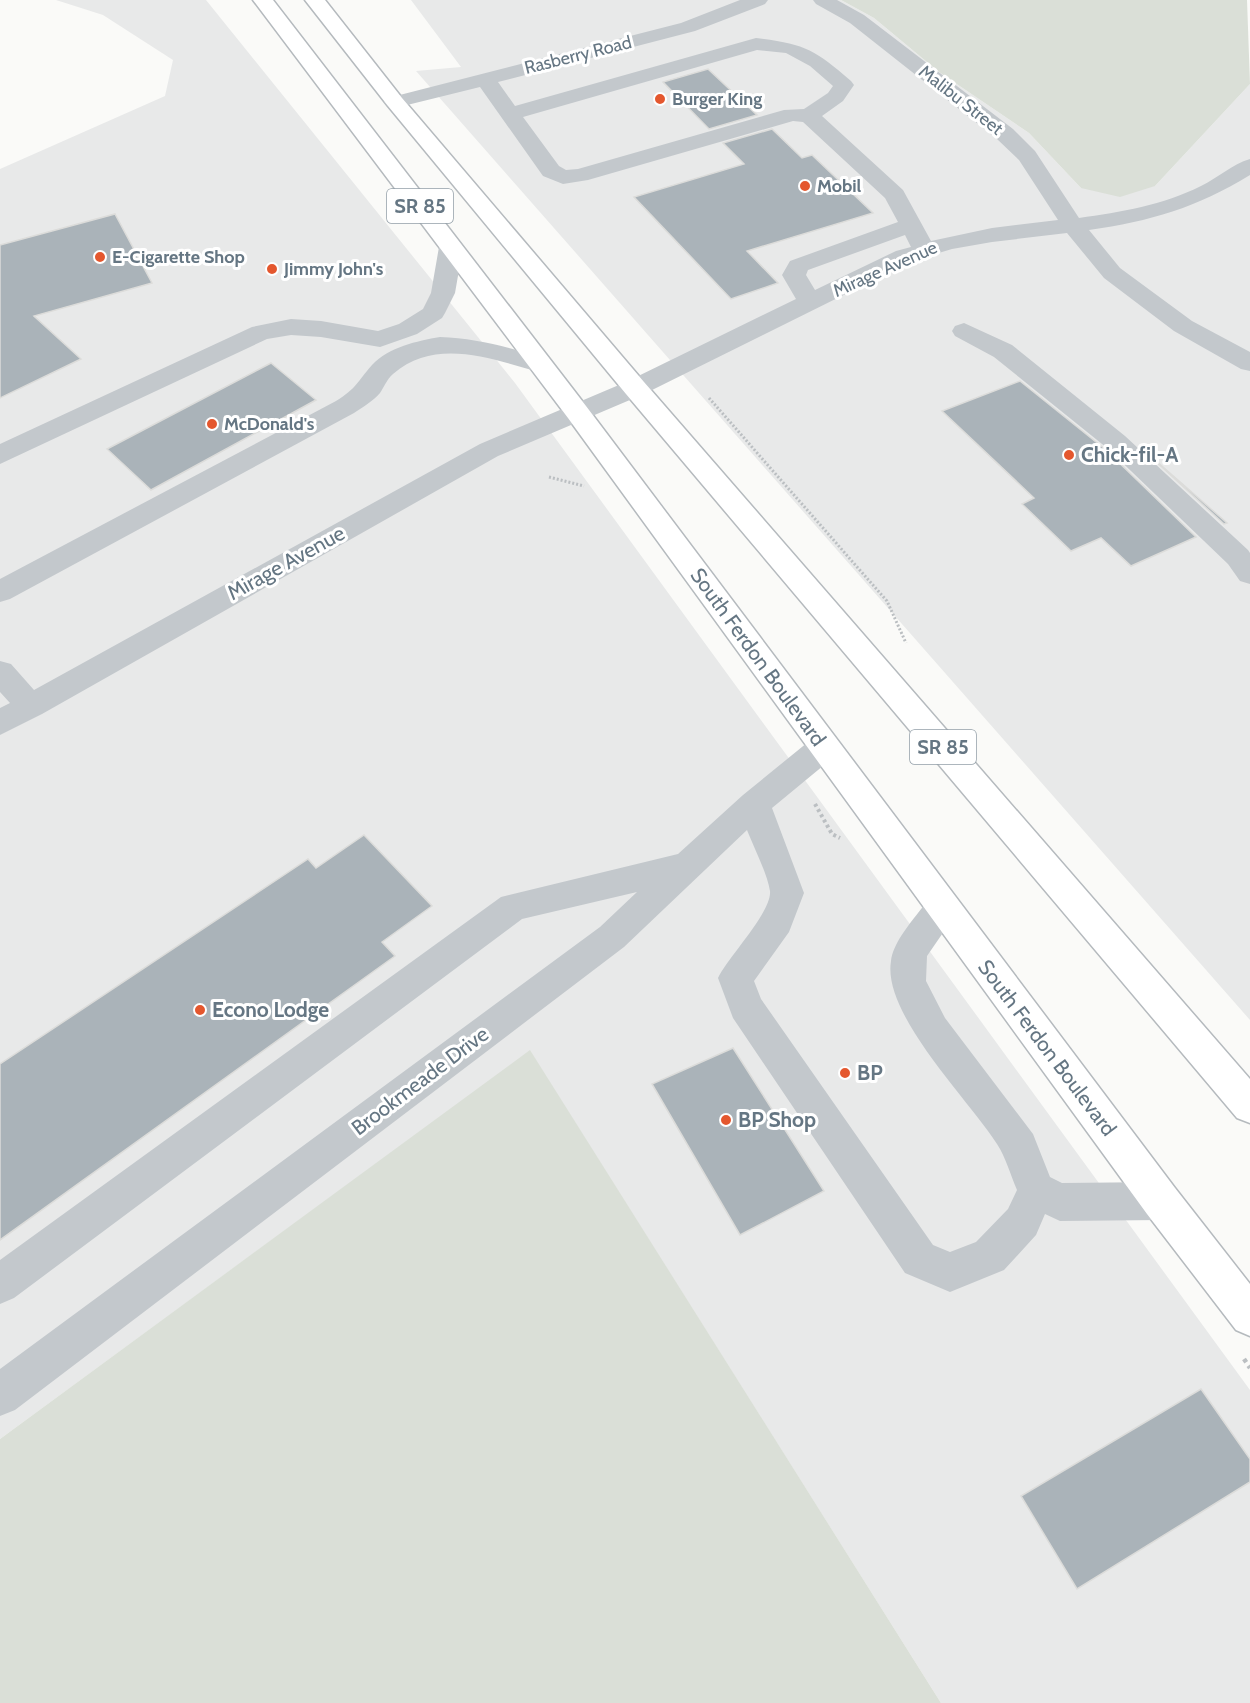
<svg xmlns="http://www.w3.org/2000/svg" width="1250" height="1703" font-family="Cabin,sans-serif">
  <rect width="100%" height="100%" fill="#fafaf8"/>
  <path fill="#e8e9e9" d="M56,0H206L515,383L1250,1390V1703H941L530,1051L0,1439V169L165,96L173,60L103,15Z
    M411,0H841L874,18L939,72L1029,133L1081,188L1155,186L1250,84V1020L416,71L461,67Z"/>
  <path fill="#dadfd7" d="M841,0H1247L1250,84L1155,186L1120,197L1081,188L1029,133L939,72L874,18Z
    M530,1050L941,1703H0V1439Z"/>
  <path fill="#aab3b9" stroke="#dcdcda" stroke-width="1.5" d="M708,69L757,115L709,129L663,82Z
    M772,129L802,158L812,155L873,213L747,251L778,283L731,299L634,197L744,164L723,143Z
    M115,214L152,283L34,316L81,359L0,398V245Z
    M271,363L316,400L151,490L107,449Z
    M1020,381L1106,450L1196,537L1131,566L1101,538L1071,551L1022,504L1034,498L942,411Z
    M1139,446L1227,523L1224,524Z
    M364,835L432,906L382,942L395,956L0,1240V1064L308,859L316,868Z
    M733,1048L824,1191L740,1235L652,1084Z
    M1201,1389L1250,1459V1482L1077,1589L1021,1496Z"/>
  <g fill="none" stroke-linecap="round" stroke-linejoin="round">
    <g stroke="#b5babe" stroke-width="3">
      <path id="major" d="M253,0H273L586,406L1175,1188L1250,1284V1336L1236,1330L1147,1214L568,418Z
        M305,0H325L402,98L644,382L1250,1079V1123L1237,1118L626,394L388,106Z"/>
    </g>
    <path stroke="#bbbfc2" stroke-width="3" stroke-dasharray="2 2" stroke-linecap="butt" d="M709,398L887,601L906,643
      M549,477L584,486"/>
    <path stroke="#bbbfc2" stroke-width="4" stroke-dasharray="3 3" stroke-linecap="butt" d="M815,804L832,834L840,838"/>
    <path stroke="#bbbfc2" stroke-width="4.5" stroke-dasharray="4 4" stroke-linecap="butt" d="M1244,1359L1250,1368"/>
    <path fill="#c3c8cc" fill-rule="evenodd" d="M740,0H768L765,4L695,31L498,82L515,106L756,38C805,44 814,49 851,81L854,85L843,101L822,116L903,190L931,241L992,228L1058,220L1019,160L997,139L850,23L816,4L813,0H837L864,15L1013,129L1035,151L1079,218C1121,212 1163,205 1201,186C1218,178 1232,164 1250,159V175C1196,208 1151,221 1089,230L1120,268L1192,321L1250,352V371L1241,369L1174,331L1104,278L1067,233L992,242L952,249L912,261L644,394L498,456L42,714L0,735V708L10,703L0,692V661L11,664L34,690L480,444L626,382L796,299L782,275L790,261L898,222L885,198L803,122L793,121L588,180L563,184L543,176L480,87L395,108L388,106L384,102L388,98L681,23ZM757,50L786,53L810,66L833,86L828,93L804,109L784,110L578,169L566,170L559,166L523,117ZM905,235L911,247L896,251L815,290L806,275L808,270Z
      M451,240L459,242L463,247L455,293L445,313L442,318L417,334L380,347L321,337L291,335L267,339L0,464V444L252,327L291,319L321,321L378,331L399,324L423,309L431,293L439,247L443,242Z
      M964,323L1012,345L1125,436L1248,550L1250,553V584L1240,581L1228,564L1107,448L994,357L955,336L952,331L955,326Z
      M440,337C478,338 512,349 548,358L552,364L548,370L539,372C491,359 436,337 393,374C387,379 384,387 380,393C373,401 363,407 354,413L10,599L0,602V579L336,401C357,388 357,382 372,365C389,347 417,341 440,337Z
      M824,735L835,738L840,747L835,756L772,808L804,893L789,932L754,981L761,999L933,1245L950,1252L976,1242L1008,1209L1017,1190C1010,1174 1006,1158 997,1144C969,1100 882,1014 891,961C893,944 908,926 918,913C930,898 935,891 955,898L960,908L927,956L926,981L945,1018L1033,1134L1050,1177L1062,1183L1161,1182L1175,1188L1180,1201L1175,1214L1161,1220L1060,1221L1045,1214L1036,1235L1004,1270L950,1292L905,1273L733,1018L718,978C728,957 772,912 770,891C767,873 754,848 747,830L624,947L15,1410L0,1416V1369L600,927L637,892L522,919L14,1298L0,1304V1260L501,897L678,854L743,795L813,738Z"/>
    <use href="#major" fill="#fff" fill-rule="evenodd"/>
  </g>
  <g fill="#e4572e" stroke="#fff" stroke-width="2">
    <circle cx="660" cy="99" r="6"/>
    <circle cx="805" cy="186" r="6"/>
    <circle cx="100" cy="257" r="6"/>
    <circle cx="272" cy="269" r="6"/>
    <circle cx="212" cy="424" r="6"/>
    <circle cx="1069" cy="455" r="6"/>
    <circle cx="200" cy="1010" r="6"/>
    <circle cx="845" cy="1073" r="6"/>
    <circle cx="726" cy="1120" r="6"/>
  </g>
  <g text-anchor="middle" stroke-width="6" stroke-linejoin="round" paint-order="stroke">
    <g font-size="18" fill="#657683" stroke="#fff">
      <text transform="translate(578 55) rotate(-14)" y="6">Rasberry Road</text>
      <text transform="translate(961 100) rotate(38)" y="6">Malibu Street</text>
      <text transform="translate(885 269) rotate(-24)" y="6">Mirage Avenue</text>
    </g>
    <g font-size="18" font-weight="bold" fill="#657683" stroke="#fff" text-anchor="start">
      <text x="672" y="105">Burger King</text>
      <text x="817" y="192">Mobil</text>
      <text x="112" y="263">E-Cigarette Shop</text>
      <text x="284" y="275">Jimmy John's</text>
      <text x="224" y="430">McDonald's</text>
    </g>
    <g fill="#fff" stroke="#939fa8" stroke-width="1.5">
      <rect x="387" y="189" width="66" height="34" rx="4.5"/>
      <rect x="910" y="730" width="66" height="34" rx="4.5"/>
    </g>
    <g font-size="20" font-weight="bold" fill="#657683">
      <text x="420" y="213">SR 85</text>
      <text x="943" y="754">SR 85</text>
    </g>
    <g font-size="21" font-weight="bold" fill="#657683" stroke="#fff" text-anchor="start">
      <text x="1081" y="462">Chick-fil-A</text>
      <text x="212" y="1017">Econo Lodge</text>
      <text x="857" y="1080">BP</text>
      <text x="738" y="1127">BP Shop</text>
    </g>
    <g font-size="21" fill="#657683" stroke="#fff">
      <text transform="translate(286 563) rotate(-29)" y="7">Mirage Avenue</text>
      <text transform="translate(758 657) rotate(54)" y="7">South Ferdon Boulevard</text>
      <text transform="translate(1047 1048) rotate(53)" y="7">South Ferdon Boulevard</text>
      <text transform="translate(420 1081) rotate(-37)" y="7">Brookmeade Drive</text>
    </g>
  </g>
</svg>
